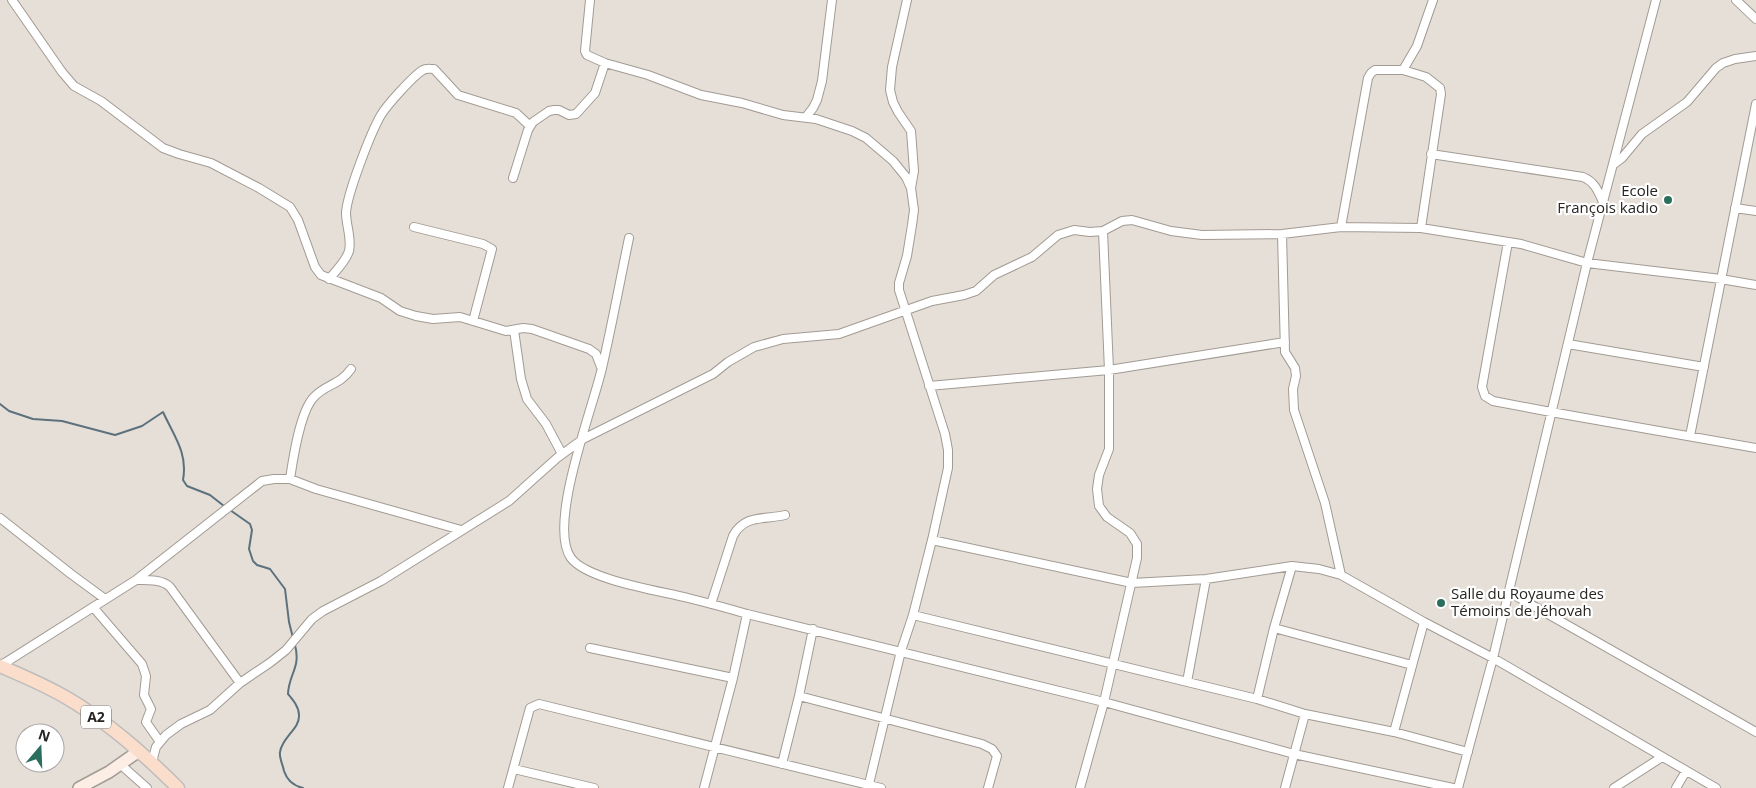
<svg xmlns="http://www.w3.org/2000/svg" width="1756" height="788" font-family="'Open Sans',sans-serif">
  <rect width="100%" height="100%" fill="#e6dfd7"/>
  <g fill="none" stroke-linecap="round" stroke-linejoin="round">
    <path stroke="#5c717d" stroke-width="2" d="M0,404L9,411L33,419L62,421L115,435L142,426L163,412C174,436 188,453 183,480L187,486L210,495L224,506
      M230,510L250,524L252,530L249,549L253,561L257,565L270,569L285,589L289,622L293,638
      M295,645C301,668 289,673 288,694C293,700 299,707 299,715C300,729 282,737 280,752C279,758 283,765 284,771C287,780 294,786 303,788"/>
    <g stroke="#a29b94" stroke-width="10">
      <path id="street" d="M12,0L62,72L74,86L101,101L163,148L179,154L211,163L259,188L290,207L298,220L315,267L321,275L381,298L400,311L416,316L433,319L460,317L506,331L523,328L532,329L589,349L596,354L601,367
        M590,0L585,51L587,55L605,63
        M907,0L892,67L890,90L893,102L898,112L911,131L914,171L911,188
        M1736,0L1756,19
        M1403,70L1417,46L1433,0
        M806,117L813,108L817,100L822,81L832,0
        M1431,154L1583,177C1595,182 1598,191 1603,202
        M1614,164L1622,158L1642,134L1687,102L1716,68L1723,63L1735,59L1756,56
        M513,178L528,130L533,122L549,111L554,110H559L569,115L576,114L595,93L605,63L648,75L701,95L742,103L783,115L816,119L852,131L866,138L893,161L906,177L911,188L914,210L912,225L907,256L899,283V290L945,434L948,450V468L932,540L913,615L901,651L868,788
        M1735,208L1756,211
        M414,227L483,244L492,249L473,321
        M1341,227L1368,78L1371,73L1375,70H1403L1426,77L1440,88L1441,94L1421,228
        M1282,234L1285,352L1295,368L1296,376L1293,389L1294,410L1325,503L1341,575
        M629,238C620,281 612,325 602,368C593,408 547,525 571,558C587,580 661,591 688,598C708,603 727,608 747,614L1104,702L1294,754L1453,788
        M1508,242L1482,387L1485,396L1493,401L1551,412L1756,448
        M329,279C336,271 346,261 349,251C352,239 346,225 346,213C347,194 371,132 381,115C387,105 413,76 423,70C426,68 430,69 434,69L458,95L516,113L530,126
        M514,330L521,379L527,399L546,424L562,454
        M1568,344L1704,367
        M929,386L1109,370L1285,342
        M1690,436L1756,104
        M290,479C293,459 300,411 314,397C326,384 340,385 351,369
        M0,518L71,574L105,599
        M932,540L1132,583L1206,579L1292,566L1319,569L1341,575L1424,622L1493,658L1716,788
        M136,580C147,580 162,579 170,587L240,683
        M1509,592L1756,732
        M711,604L733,536C745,514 764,520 785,515
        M93,607L142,664L146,676L144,695L151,709L146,722L160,742
        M913,615L1257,699L1305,714L1394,732L1468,752
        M1274,628L1412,665
        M590,648L733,678
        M0,666L136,580L262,481L274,479H290L316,489L461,530
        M1187,682L1206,579
        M799,696L982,744L992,749L997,756L988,788
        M1257,699L1274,628L1292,566
        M1394,732L1424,622
        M152,762L156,747L166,735L181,724L210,710L240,683L271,662L286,650L312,619L323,611L381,581L509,501L557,458L583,439L713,374L728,362L754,347L783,339L839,334L932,301L964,295L976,291L994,275L1032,257L1058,235L1074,230L1090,232L1103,231L1122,221L1132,220L1171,231L1202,235L1282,234L1341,227L1421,228L1521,244L1587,263L1721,279L1756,285
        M120,764L147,788
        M782,764L799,696L813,629
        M514,769L594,788
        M508,788L530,708L539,704L881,788
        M704,788L733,678L747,614
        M1080,788L1104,702L1137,558V544L1130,533L1107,517L1099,506L1097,489L1099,475L1109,449V370L1103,231
        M1285,788L1305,714
        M1458,788L1493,658L1587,263L1656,0
        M1614,788L1662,757
        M1676,788L1686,771"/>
    </g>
    <g stroke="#a29b94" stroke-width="14">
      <path id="secondary" d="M79,788L109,772L139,751"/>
    </g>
    <g stroke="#bebdbc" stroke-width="15">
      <path id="primary" d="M0,666C23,676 45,685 67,698C108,722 144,754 178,788"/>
    </g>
    <use href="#street" stroke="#fff" stroke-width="8"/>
    <use href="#secondary" stroke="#fceee4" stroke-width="11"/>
    <use href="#primary" stroke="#faddca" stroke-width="12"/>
  </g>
  <g fill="#2c6e5e" stroke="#fff" stroke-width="2">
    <circle cx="1668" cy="200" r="5"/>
    <circle cx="1441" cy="603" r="5"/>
  </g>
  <g text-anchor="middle" stroke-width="4.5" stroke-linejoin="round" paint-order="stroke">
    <rect fill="#fff" stroke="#686664" stroke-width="1" x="81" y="705.5" width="30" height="23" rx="4"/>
    <g font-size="14" font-weight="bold" fill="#272421">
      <text x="96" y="722">A2</text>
    </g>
    <g font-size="15" fill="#272421" stroke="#fff" text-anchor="end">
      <text x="1658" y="196">Ecole<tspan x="1658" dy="17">François kadio</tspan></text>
      <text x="1451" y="599" text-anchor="start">Salle du Royaume des<tspan x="1451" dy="17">Témoins de Jéhovah</tspan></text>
    </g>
  </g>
  <g transform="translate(40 748) rotate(19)"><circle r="24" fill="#ffffff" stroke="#a9a7a6"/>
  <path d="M0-4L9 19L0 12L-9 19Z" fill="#2c6e5e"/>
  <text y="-8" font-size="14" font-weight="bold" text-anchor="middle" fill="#272421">N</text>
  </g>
</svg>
